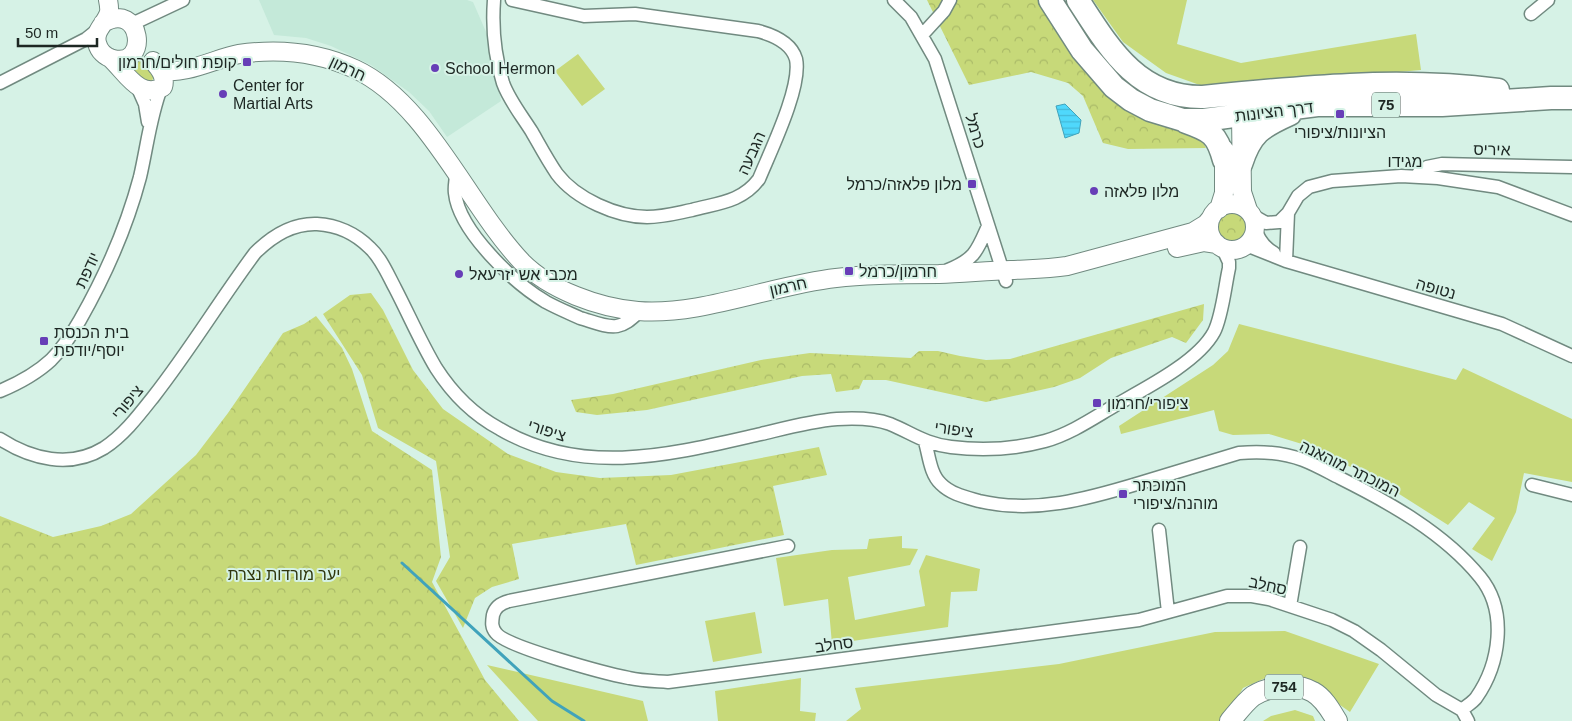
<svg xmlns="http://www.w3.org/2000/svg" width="1572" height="721" font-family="Arial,Heebo,sans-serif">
  <defs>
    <pattern id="forest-crowns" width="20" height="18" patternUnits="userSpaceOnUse" patternTransform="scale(1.25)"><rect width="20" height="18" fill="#c7d979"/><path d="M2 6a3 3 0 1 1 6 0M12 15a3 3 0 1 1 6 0" fill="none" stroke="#aaba68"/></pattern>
    <pattern id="water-rules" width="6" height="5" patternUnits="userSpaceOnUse" patternTransform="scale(1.25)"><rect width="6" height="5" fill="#4fd8fc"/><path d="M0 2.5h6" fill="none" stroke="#44b9d8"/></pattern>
  </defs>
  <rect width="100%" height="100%" fill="#d6f2e6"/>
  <path fill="#c4e9d9" d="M259,0H467L473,2L490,41L501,101L447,137L429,111L409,92L371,65L331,46L306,38L274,35Z"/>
  <path fill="#c7d979" d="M1093,0H1187L1177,44L1241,63L1416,34L1421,70L1211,89L1166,73L1123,42Z
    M578,54L605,89L582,106L555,71Z
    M1239,324L1456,380L1463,368L1572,419V482L1524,473L1516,512L1492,561L1472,549L1495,518L1469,502L1448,525L1374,478L1302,444L1269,434L1233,435L1219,431L1214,410L1121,434L1119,426L1213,365L1228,351Z
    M902,536V548L918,549L910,565L848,577L855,620L925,606L919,571L926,555L980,569L977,591L951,592L948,627L832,644L828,599L784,606L776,558L832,550L867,549L869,539Z
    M755,612L762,653L713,662L705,621Z
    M1285,631L1379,664L1350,712L1307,682L1274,674L1243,688L1224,721H846L861,709L855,688L1059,664L1215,632Z
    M487,665L643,701L648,721H538Z
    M801,678L800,711L816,713L815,721H718L715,691Z
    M1295,710L1313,716L1315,721H1263L1271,716Z"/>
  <path fill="url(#forest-crowns)" d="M927,0H1041L1084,70L1198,133L1206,148L1128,149L1103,143L1083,96L1068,83L1031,72L969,85Z
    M139,55L154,74L152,82L143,80L126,64Z
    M1217 227a15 15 0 1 1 30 0a15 15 0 1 1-30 0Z
    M371,293L383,310L413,370L443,409L508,454L556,472L600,478L671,475L819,447L827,475L773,486L784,535L636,565L626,524L512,544L519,579L492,587L475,598L463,628L436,581L450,557L436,461L378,428L362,375L323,314L350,295Z
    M1204,304L1203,320L1186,343L1172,337L1111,358L1080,378L1054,387L986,402L886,380H863L859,389L836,392L831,374L802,376L647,410L597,415L576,412L571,400L613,394L761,360L810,353L911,358L919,351H938L960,356L986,360L1010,359Z
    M316,316L342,348L352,369L372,431L432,470L441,557L432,582L485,680L519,721H0V516L53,537L101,526L131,514L196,455L228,413L283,333L304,324Z"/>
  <path fill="url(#water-rules)" stroke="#40a3bb" d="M1065,104L1081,120L1079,133L1065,138L1056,106Z"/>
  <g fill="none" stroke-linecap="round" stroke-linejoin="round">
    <path stroke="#40a3bb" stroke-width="3" d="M402,563L552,701L584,721"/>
    <g stroke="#718a80" stroke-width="15">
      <path id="street" d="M494,0C492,27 495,57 503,83C509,100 522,116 532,132C540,146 548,161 557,174C576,199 617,217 647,217C663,217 677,213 692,210C718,203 742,202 759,179C770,152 802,87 796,59C791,42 773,35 758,31L635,14L584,16L512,0
        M894,0L911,17L935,59L1006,281
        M1531,14L1548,0
        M132,24L183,0
        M922,35L944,11L950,0
        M0,83L86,39L101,27
        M137,86L145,104L148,122
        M456,174C456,180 454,187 455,193C459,231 514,283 546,302C557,308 569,313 580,318C591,321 607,328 617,326C627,324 633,317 640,311
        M1418,177L1419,172L1427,167L1442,164L1572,167
        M1252,215L1266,223L1279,222L1288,213L1298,196L1309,187L1332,181L1401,176L1438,178L1498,187L1572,215
        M1255,228C1258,239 1264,247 1274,253
        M1245,246L1251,247L1286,261L1502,324L1572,356
        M1286,261L1288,213
        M948,270C975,259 977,251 988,226
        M0,391C19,383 36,374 51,360C63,348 72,334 80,320C105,276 127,226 140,177C147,147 150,117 161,88
        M0,439C31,459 70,469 104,448C124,435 139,415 154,396C190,350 220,300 255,253C272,236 292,223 317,224C337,225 356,234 370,248C381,258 388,275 395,288C409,315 421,343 436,368C452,393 474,415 500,429C584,478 673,454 761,434C786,428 811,421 837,419C853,418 874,418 890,424C912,433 925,444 951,447C982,451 1015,449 1045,441C1070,434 1092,419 1114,406C1144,389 1198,362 1214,332C1222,317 1225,286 1229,268V262L1223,249
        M925,442C929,455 930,474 941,484C951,494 965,497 979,501C1035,514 1087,499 1140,483C1173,473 1206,463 1239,453C1261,451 1282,452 1303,460C1316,465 1328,472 1340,478C1390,503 1444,533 1480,577C1508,611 1500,664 1476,698C1472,703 1466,706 1462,710
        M1532,485L1572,495
        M1159,530L1168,612
        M788,546L509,601C501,603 495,607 493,615C492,622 491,627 496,633C506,647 608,674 629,678C642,681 655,681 668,682L1139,620L1227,596H1252L1269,599L1332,620L1354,631L1381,650L1436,695L1462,710L1468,721
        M1290,606L1300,547"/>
    </g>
    <g stroke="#718a80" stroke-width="20">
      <path id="secondary" d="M103,23C142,0 150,68 113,59C105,57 99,51 97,43C94,31 104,25 108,15C110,11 109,5 108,0
        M110,58C126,72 139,100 163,87C166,77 160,69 153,61
        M156,65C159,66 161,69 164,70C182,76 220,57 239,54C280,48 318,52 355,69C428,103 467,204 522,262C550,290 599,308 638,311C701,316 772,285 836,278C870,274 904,274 939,274C963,273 987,271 1011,270C1030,269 1048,269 1067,266L1193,232L1206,224L1211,218
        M1236,106L1241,115L1242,192L1248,210
        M1209 227a23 23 0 1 1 46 0a23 23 0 1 1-46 0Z
        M1219,209L1224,193V149
        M1177,248L1204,242L1217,244"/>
    </g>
    <g stroke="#718a80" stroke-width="22">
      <path id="primary" d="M1230,721C1237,713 1245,702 1253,696C1269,686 1296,682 1313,692C1324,698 1331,711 1337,721"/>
    </g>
    <g stroke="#718a80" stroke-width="25">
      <path id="highway" d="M1050,0L1082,50L1114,87L1131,100L1150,110L1183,120H1204L1317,105H1442L1551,98H1572
        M1078,0C1109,48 1138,98 1203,97C1301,87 1399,77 1498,90
        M1186,122C1211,131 1217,134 1224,160
        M1241,164C1251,133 1261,127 1290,114"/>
    </g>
    <use href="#street" stroke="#fff" stroke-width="12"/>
    <use href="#secondary" stroke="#fff" stroke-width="18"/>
    <use href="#primary" stroke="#fff" stroke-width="20"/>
    <use href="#highway" stroke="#fff" stroke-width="22"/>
  </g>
  <g fill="#673eb7" stroke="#d6f2e6" stroke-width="2">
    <rect x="242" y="57" width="10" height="10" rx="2.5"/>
    <circle cx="435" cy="68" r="5"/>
    <circle cx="223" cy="94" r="5"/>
    <rect x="1335" y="109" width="10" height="10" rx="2.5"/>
    <rect x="967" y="179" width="10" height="10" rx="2.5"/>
    <circle cx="1094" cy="191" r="5"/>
    <rect x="844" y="266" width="10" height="10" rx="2.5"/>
    <circle cx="459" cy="274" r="5"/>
    <rect x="39" y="336" width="10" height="10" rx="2.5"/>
    <rect x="1092" y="398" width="10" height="10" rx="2.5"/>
    <rect x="1118" y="489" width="10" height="10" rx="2.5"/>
  </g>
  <g text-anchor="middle" stroke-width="4" stroke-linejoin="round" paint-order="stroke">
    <g fill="#d6f2e6" stroke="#54645e" stroke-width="1">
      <rect x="1372" y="92.5" width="28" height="25" rx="4"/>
      <rect x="1265" y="674.5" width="38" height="25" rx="4"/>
    </g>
    <g font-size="15" font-weight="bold" fill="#1d2723">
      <text x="1386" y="110">75</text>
      <text x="1284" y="692">754</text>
    </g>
    <g font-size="16" fill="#1d2723" stroke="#d6f2e6" text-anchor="start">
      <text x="237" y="68" text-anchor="end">קופת חולים/חרמון</text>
      <text x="445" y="74">School Hermon</text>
      <text x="233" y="91">Center for<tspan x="233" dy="18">Martial Arts</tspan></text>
      <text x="1340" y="138" text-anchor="middle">הציונות/ציפורי</text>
      <text x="962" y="190" text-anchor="end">מלון פלאזה/כרמל</text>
      <text x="1104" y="197">מלון פלאזה</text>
      <text x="859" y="277">חרמון/כרמל</text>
      <text x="469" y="280">מכבי אש יזרעאל</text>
      <text x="54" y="338">בית הכנסת<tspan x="54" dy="18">יוסף/יודפת</tspan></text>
      <text x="1107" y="409">ציפורי/חרמון</text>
      <text x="1133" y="491">המוכתר<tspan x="1133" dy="18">מוהנה/ציפורי</tspan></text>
    </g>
    <g font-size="16" fill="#1d2723" stroke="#d6f2e6">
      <text transform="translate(348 68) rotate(25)" y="6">חרמון</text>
      <text transform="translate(1274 111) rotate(-7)" y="6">דרך הציונות</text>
      <text transform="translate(976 131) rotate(73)" y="6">כרמל</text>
      <text transform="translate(1492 149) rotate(1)" y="6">איריס</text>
      <text transform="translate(751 153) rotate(-66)" y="6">הגבעה</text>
      <text x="1405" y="167">מגידו</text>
      <text transform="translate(87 270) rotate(-65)" y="6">יודפת</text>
      <text transform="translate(788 286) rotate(-13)" y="6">חרמון</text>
      <text transform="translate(1436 288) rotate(16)" y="6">נטופה</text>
      <text transform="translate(127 402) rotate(-50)" y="6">ציפורי</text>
      <text transform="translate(954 429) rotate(8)" y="6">ציפורי</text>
      <text transform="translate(547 430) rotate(18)" y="6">ציפורי</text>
      <text transform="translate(1350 468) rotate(26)" y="6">המוכתר מוהאנה</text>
      <text transform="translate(1268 585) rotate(12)" y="6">סחלב</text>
      <text transform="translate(834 644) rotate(-8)" y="6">סחלב</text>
    </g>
    <g font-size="16" fill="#30370d" stroke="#d6f2e6">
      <text x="284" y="580">יער מורדות נצרת</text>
    </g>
  </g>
  <path d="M18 38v8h79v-8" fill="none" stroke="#1d2723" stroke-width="2.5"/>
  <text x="25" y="38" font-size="15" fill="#1d2723" stroke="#d6f2e6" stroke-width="4" paint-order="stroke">50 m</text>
</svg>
